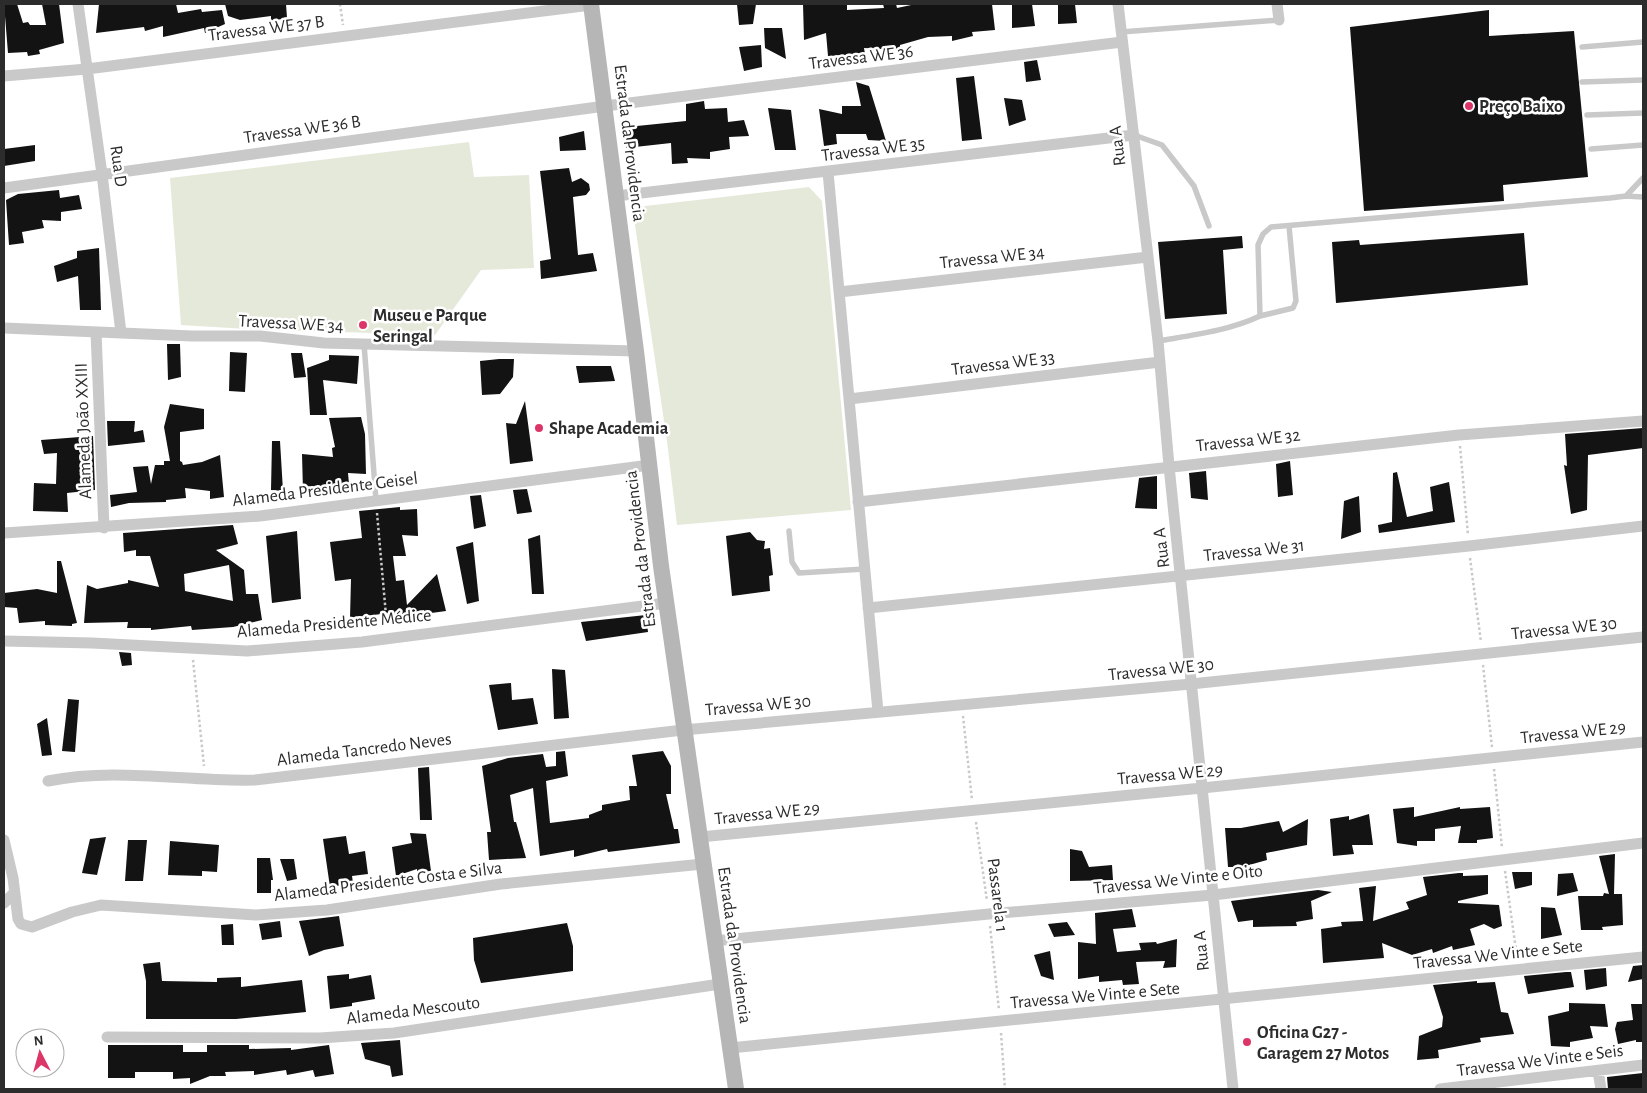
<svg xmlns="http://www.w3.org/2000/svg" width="1647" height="1093" font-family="'Alegreya Sans',sans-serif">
  <rect width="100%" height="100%" fill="#fff"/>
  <path fill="#e5e9da" d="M469,142L474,177L529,175L534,268L481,270L435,335L247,329L181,325L170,178Z
    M809,187L822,201L851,510L677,525L667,441L634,218L645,206Z"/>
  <path fill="#131313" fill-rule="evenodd" d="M4,4H17L23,23L28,22L30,25H46L42,4H59L64,43L39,50L40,54L28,56L27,52L8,53Z
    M99,4H176L178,13L201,9L202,12L222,10L225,24L205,33L204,28L163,37V26L145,31L144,27L96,33Z
    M225,4H286L287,18L271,21V16L240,20L228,16Z
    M737,4H756L753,24L739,25Z
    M803,4H847V10L884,8L883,4H896L897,8L916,4H992L995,30L972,32L973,36L952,41V36L928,37L900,45V50L864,48L865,54L828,56L826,33L804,40Z
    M1012,4H1032L1035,26L1012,28Z
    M1058,4H1075L1077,23L1058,24Z
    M1489,10V36L1574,31L1588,177L1503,185L1504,201L1364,211L1350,27Z
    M764,28H782L786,59L765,48Z
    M761,45L762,67L744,71L739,47Z
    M1037,60L1041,80L1026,82L1024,62Z
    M974,76L982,139L962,141L956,78Z
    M856,82L869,86L886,141L868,140L866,134H836L837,144L824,146L819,109L842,114V106H861Z
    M1004,98L1022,100L1026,120L1009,126Z
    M704,101L705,109L727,108L728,122L744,120L749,136L729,137L730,149L710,152V159L687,158L688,163L672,164L671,143L626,148L627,127L686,121V104Z
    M768,108L791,110L796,150H775Z
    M584,131L586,150L560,151L559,137Z
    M35,145V161L4,166V149Z
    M569,168L572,182L581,178L589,184L590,190L586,195L573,197L578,255L593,253L597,271L541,279L540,261L551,259L540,171Z
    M59,190L60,198L79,195L82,209L61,212V221L42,220L44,228L22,232L24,243L9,245L6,200L18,194Z
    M1524,233L1528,285L1336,303L1332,242L1359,240L1360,245Z
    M1242,236L1243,248L1223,250L1227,314L1165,319L1158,242Z
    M99,248L101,310H80L78,276L57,282L54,266L77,258V251Z
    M167,344H180L181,377L168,380Z
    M230,352L247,353L245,392L229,391Z
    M291,353H302L306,377L294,378Z
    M329,355L359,356L357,384L323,380L327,415H310L307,368L329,360Z
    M499,359H514L513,377L500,394L482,395L480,361Z
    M576,366H611L615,381L579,383Z
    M525,401L533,461L510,464L506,423L516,424Z
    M170,404L204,409V429L180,432V461L182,462L183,465L202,462L220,455L224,497L210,499V491L185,488L186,498L166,500V502L129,503L111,507L110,495L137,492L133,467L148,466L151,484L155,465H164V461H170L164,427Z
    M361,417L365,434L366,474L348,473L349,484L303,491L302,454L333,457L332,448L335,447L329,418Z
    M107,421H135L134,432L143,430L145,442L108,446Z
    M1643,428V448L1588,455L1587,510L1571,514L1564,465L1567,466L1565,434Z
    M93,436L95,490L67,493L68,512L33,511L34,483L56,484L57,453L44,454L41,440Z
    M272,441H280L283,491L271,490Z
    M1290,461L1293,495L1278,497L1276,464Z
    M1206,471L1208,500L1191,498L1189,473Z
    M1397,472L1407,517L1433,511L1430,487L1449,482L1455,522L1379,533L1378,525L1392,522L1393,473Z
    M1157,476V509L1135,508L1139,478Z
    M527,489L532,512L517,514L513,490Z
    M481,495L486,526L474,529L470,496Z
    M1359,496L1361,532L1341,539L1344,501Z
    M400,507V510L417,509L418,536L402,535L406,556H393L396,581L404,580L407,605L437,574L446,611L424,614V610L389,617V613L350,618L351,579L335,581L330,542L362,538L359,511Z
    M233,525L238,544L216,550L244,570L246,594H258L262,620L233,627L192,630L191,626L151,630V628H127L128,622L84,623L87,585L97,589L128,583V580L159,587L150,556H136V550L124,552L123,533ZM229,565L233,601L185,591L184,574Z
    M297,531L301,599L272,603L266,536Z
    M750,532L757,540L765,541L764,549L770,548L773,575L769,576L770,591L732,596L726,536Z
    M540,535L544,594H532L528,539Z
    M473,542L479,601L467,604L456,547Z
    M57,561H61L77,623L72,624V626L45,625V621L19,623L17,608L4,607V593L37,589L57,593Z
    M646,615L648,632L586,641L581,622Z
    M119,652L131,653L132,665L122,666Z
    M552,669L565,670L569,718L554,719Z
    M511,683L512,700L533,698L538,724L498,730L489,685Z
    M68,699L79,700L75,752L62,751Z
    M47,718L52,755L42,756L37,724Z
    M565,751L568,776L546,781L550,823L589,818V815L602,810V805L630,800L629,786H637L632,755L663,751L671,766V794H666L674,829H678L680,843L608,852L607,849L574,857V850L540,856L533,788L510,795L514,822H516L526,858L489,860L487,832H491L482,766L508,758L543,754L546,767L556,766V752Z
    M429,767L432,820H420L418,768Z
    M1414,807V817L1460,807V809L1490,807L1493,838L1477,840V843H1458L1461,826L1435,829V841H1417V846L1397,843L1393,809Z
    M1369,814L1373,845H1352L1354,854L1333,856L1330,819L1349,816V820Z
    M1308,819L1307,845L1266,853L1267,860L1242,867H1228L1225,828H1241L1279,821L1283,832Z
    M410,833L426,834L431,871L417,873V869L396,876L392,847L412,843Z
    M346,836L349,854L365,851L368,874L352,876L353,883L330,887L323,839Z
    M106,837L97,875L82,873L90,839Z
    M128,840H147L143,881H125Z
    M170,841L219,845L217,872L202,871V876L168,875Z
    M1070,849L1082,851L1089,867L1112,865L1113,880L1070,881Z
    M1615,854L1614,894H1622L1623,925L1602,927L1603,930H1581L1578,896H1603L1604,893L1609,894L1599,856Z
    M257,858H270L273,880H271V893H257Z
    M280,859H294L297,879L287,881Z
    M1512,872H1532V885L1515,889Z
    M1459,873H1463V876L1488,875V894L1458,901V903L1499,905L1502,926L1494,929L1484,924L1470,929L1475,945L1453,950L1452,946L1433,953L1432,949L1412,955L1382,943L1384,958L1323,963L1321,929L1342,926L1341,922L1363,921L1359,888L1376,886L1373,921L1409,909L1406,902L1427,895L1423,877Z
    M1573,873L1578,891L1557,896L1558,874Z
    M1318,890L1332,892L1311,901L1313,919L1296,922L1297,926L1253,927V920L1238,922L1231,901Z
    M1541,907L1555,908L1562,935L1541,939Z
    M1132,909L1136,927L1113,929L1117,952L1141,950L1139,943L1156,942L1157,944L1177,939L1176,967L1163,968L1165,961L1136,962L1139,984L1123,985L1122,980L1099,982V976L1078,979V942L1096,944L1095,913Z
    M339,916L344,946L324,950L309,956L299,921Z
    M280,921L282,937L262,940L259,924Z
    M1067,922L1075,935L1054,937L1048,924Z
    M567,923L573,946V971L481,983L474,960L473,938Z
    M233,924L234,945H222L221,925Z
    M1050,951L1054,980L1041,976L1034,955Z
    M160,962L162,981L217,982V978L241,977V987L302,980L306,1012L236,1019H146V981L143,964Z
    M1643,965V979L1628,982L1633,966Z
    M1606,968L1607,986L1586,990L1584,970Z
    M1566,972H1571L1574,987L1528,994L1524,976Z
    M349,974V979L371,975L375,999L352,1003V1006L330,1009L327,976Z
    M1477,981V983L1495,982L1501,1012L1508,1013L1514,1034L1480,1038L1481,1042L1438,1050L1439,1058L1417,1060L1419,1036L1442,1027L1443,1017L1433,985Z
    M1569,1003L1605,1004L1608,1027L1590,1026L1593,1038L1570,1042V1047L1551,1046L1548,1016L1569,1011Z
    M1631,1004H1643V1042H1636V1040L1618,1044L1615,1029L1617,1022L1633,1020Z
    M400,1040L403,1075L392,1077L390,1066L365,1059L361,1043Z
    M108,1045H183V1052H207V1045H249V1049L291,1048V1050L329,1045L334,1074L315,1077L313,1070L287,1075L286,1070L254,1075V1071L225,1072L226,1076H210L190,1084V1078L173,1079V1072H135V1078H108Z
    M1643,1073V1089H1608L1607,1077Z"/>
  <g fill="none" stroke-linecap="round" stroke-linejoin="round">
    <path stroke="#c9c9c9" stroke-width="2.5" stroke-dasharray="2.5 2.5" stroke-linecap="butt" d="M340,4L343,25
      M1460,446L1468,535
      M377,513L387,627
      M1470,558L1481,642
      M193,660L204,766
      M1483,665L1492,747
      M963,716L972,800
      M1494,769L1502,848
      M976,822L987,901
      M1505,871L1517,957
      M990,926L999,1010
      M1001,1033L1005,1089"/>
    <path stroke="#c9c9c9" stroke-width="5.5" d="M1121,32L1279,20
      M1582,47L1643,42
      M1582,82L1643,80
      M1587,115L1643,113
      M1134,135L1162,145L1194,186L1209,226
      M1591,149L1643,145
      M1626,196L1643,197
      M1260,316L1293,308L1296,301L1289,226
      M1158,341C1193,335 1228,331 1260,316L1258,245L1263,234L1271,227L1610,198L1626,196L1643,178
      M364,344L376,500
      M789,531L792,562L799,573L864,569"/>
    <path stroke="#c9c9c9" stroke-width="11" d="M78,4L102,174L121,333
      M1118,4L1158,341L1169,466L1233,1089
      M1277,4L1279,20
      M4,76L87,69L591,5
      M828,172L878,712
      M4,188L605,106L1122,42
      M616,196L1134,135
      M839,292L1148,257
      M4,328L192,336H260L324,343L636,351
      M96,332L104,528
      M849,399L1160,362
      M858,502L1459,435L1643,421
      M4,533L260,516L650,465
      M868,608L1469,546L1643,526
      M4,641L92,643L247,651L362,642L666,603
      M48,781C117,767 186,782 255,780L683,730L1191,684L1643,637
      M700,837L1202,788L1643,742
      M4,840L13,878L18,919L21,924L32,927L72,912L101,905L256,915L327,910L501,884L703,864
      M4,903L14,893
      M714,941L989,914L1213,895L1643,843
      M107,1037L320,1038L394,1033L720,984
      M730,1048L1643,957
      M1598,1071L1601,1089
      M1440,1089L1643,1065"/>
    <path stroke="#b6b6b6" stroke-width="16" d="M591,4L636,351L661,566L736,1089"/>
  </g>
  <g fill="#dc3567" stroke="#fff" stroke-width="2">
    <circle cx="1469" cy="106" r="5"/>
    <circle cx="363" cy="325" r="5"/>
    <circle cx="539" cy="428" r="5"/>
    <circle cx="1247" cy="1042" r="5"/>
  </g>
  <g text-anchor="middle" stroke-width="5" stroke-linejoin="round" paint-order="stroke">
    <g font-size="18" fill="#2c2c2c" stroke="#fff">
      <text transform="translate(266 28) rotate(-7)" y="6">Travessa WE 37 B</text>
      <text transform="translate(861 57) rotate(-7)" y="6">Travessa WE 36</text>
      <text transform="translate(302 129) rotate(-8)" y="6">Travessa WE 36 B</text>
      <text transform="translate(630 143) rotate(83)" y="6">Estrada da Providencia</text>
      <text transform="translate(1117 146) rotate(-97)" y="6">Rua A</text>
      <text transform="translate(873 149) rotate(-7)" y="6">Travessa WE 35</text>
      <text transform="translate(119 166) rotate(82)" y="6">Rua D</text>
      <text transform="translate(992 257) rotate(-6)" y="6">Travessa WE 34</text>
      <text transform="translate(291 323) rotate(3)" y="6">Travessa WE 34</text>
      <text transform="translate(1003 363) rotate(-7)" y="6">Travessa WE 33</text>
      <text transform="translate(83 431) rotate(-92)" y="6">Alameda João XXIII</text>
      <text transform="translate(1248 440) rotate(-6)" y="6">Travessa WE 32</text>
      <text transform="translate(325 489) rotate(-7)" y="6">Alameda Presidente Geisel</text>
      <text transform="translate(1161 548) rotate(-97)" y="6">Rua A</text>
      <text transform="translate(640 549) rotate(-97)" y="6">Estrada da Providencia</text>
      <text transform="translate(1254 550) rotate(-6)" y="6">Travessa We 31</text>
      <text transform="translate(334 623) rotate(-5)" y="6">Alameda Presidente Médice</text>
      <text transform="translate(1564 628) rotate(-6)" y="6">Travessa WE 30</text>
      <text transform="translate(1161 669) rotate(-6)" y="6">Travessa WE 30</text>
      <text transform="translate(758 705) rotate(-5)" y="6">Travessa WE 30</text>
      <text transform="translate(1573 732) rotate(-6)" y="6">Travessa WE 29</text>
      <text transform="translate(364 749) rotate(-7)" y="6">Alameda Tancredo Neves</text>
      <text transform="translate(1170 774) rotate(-5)" y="6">Travessa WE 29</text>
      <text transform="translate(767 813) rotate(-6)" y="6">Travessa WE 29</text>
      <text transform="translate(1178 879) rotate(-6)" y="6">Travessa We Vinte e Oito</text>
      <text transform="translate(388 881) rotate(-7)" y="6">Alameda Presidente Costa e Silva</text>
      <text transform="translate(998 895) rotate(83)" y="6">Passarela 1</text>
      <text transform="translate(735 945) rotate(82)" y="6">Estrada da Providencia</text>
      <text transform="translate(1201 951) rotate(-96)" y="6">Rua A</text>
      <text transform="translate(1498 954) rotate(-6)" y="6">Travessa We Vinte e Sete</text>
      <text transform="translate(1095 995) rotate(-5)" y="6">Travessa We Vinte e Sete</text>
      <text transform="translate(413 1010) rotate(-7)" y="6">Alameda Mescouto</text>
      <text transform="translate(1540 1060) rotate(-7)" y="6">Travessa We Vinte e Seis</text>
    </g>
    <g font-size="18" font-weight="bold" fill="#2c2c2c" stroke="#fff" text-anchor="start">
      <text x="1479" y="112">Preço Baixo</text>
      <text x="373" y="321">Museu e Parque<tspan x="373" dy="21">Seringal</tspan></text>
      <text x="549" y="434">Shape Academia</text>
      <text x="1257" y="1038">Oficina G27 -<tspan x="1257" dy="21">Garagem 27 Motos</tspan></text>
    </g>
  </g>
  <rect width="1647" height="1093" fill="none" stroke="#2c2c2c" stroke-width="10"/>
  <g transform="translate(40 1053) rotate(354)"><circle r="24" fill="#ffffff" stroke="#ababab"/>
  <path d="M0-4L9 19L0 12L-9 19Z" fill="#dc3567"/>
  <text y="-8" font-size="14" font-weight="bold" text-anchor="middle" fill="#2c2c2c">N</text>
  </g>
</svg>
